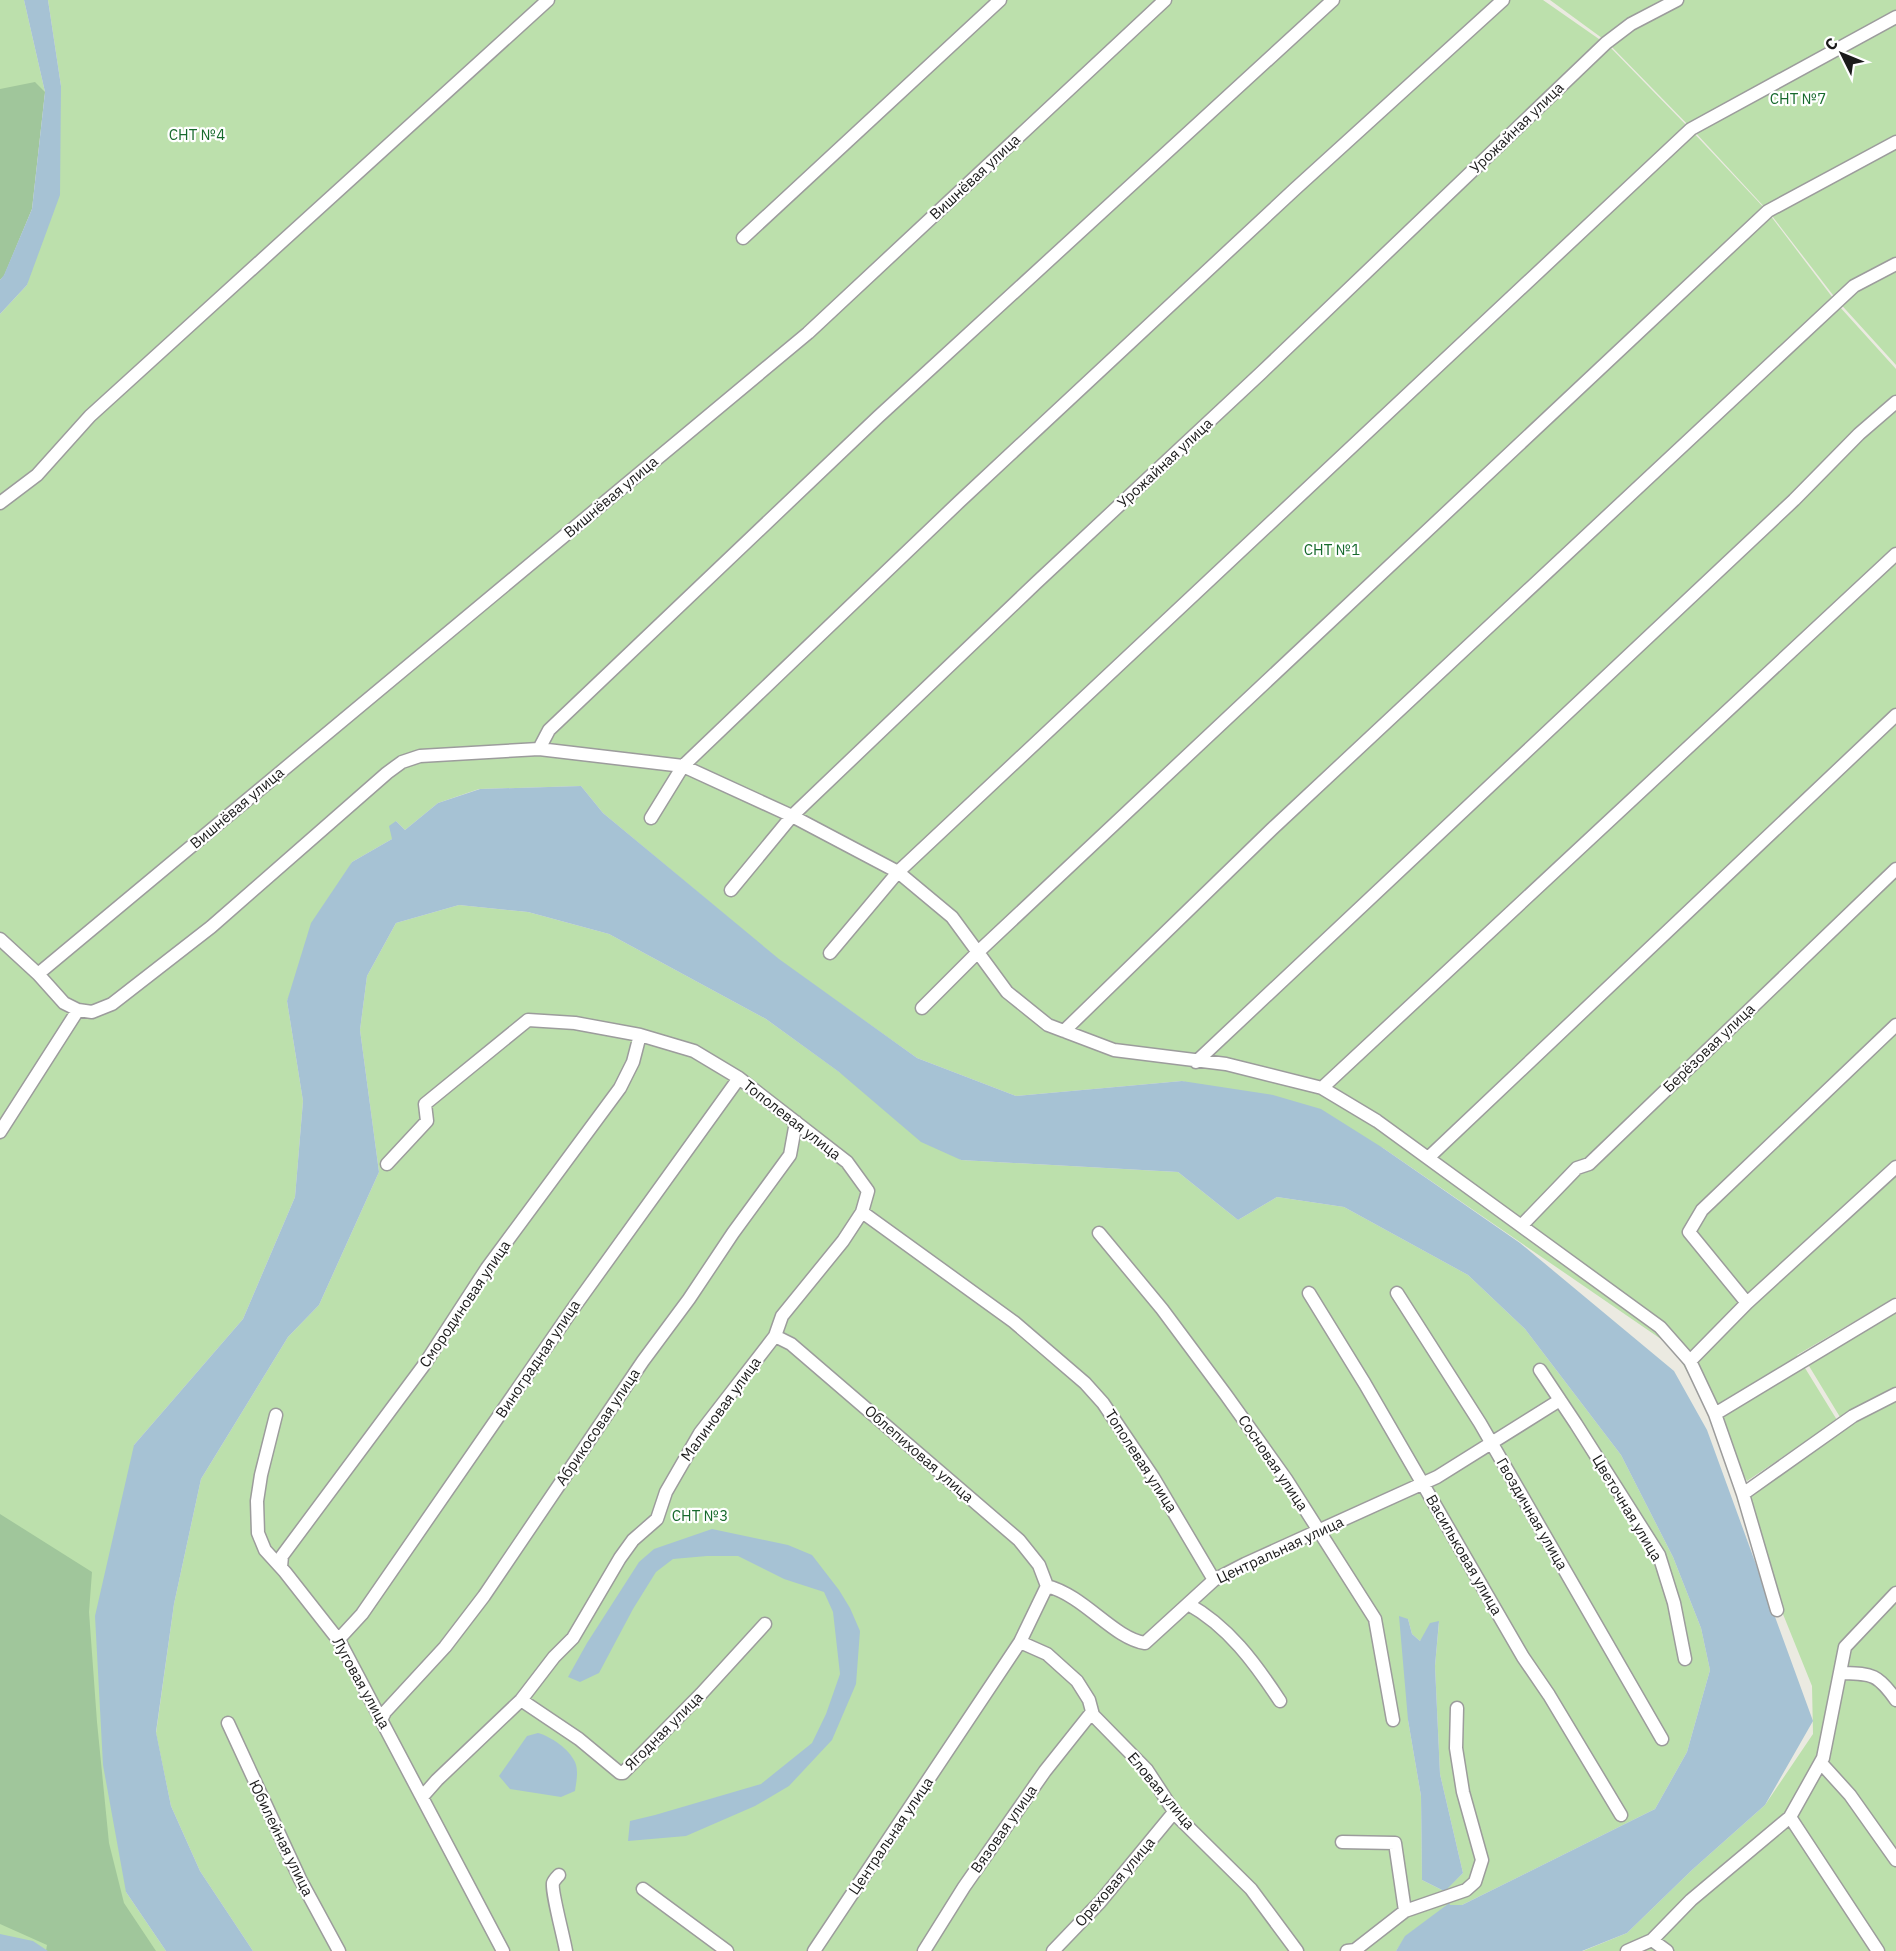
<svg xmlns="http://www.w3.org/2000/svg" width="1896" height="1951" font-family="'IBM Plex Sans',sans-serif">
  <rect width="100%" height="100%" fill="#ebeae1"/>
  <path fill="#bce0ac" d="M0,0H24L45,92L0,280Z
    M48,0H1543L1609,46L1690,129L1767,211L1839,306L1896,369V1297L1797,1355L1837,1420L1747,1481L1674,1348L1383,1148L1182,1081L1016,1096L917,1058L779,960L603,813L581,786L479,789L438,803L405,830L396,821L392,839L352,862L287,1001L303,1101L295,1197L243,1319L134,1445L126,1892L166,1951H0V314L27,285L61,86Z
    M1550,0H1896V365L1836,299L1769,212L1694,131L1606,41Z
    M459,905L528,912L609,934L766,1019L961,1160L1178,1172L1238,1220L1277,1197L1344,1207L1468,1275L1525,1329L1621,1455L1673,1557L1701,1628L1710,1670L1687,1752L1655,1809L1462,1905H1450L1445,1890L1463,1873L1440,1774L1435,1666L1439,1622L1420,1641L1412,1634L1408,1619V1720L1421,1796L1422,1880L1444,1891L1448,1905L1406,1936L1396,1951H253L200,1871L171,1806L156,1733L174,1604L201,1479L288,1337L319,1305L379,1172L360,1030L367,976L396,923Z
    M1896,1308V1951H1583L1627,1933L1692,1870L1765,1805L1813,1734L1812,1686L1737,1500L1843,1422L1806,1361Z"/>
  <path fill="#a0c69b" d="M35,82L45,92L32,209L4,276L0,280V89Z
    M0,1514L92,1572L89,1612L97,1722L109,1843L124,1903L156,1951H46L47,1945L0,1924Z"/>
  <path fill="#a6c2d4" d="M24,0H48L61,86L60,195L27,285L0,314V280L4,275L32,209L45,92Z
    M581,786L603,813L779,959L917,1058L1016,1096L1182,1081L1273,1095L1321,1109L1383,1148L1520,1243L1674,1371L1707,1430L1813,1721L1765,1805L1692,1870L1627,1933L1582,1951H1396L1405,1936L1448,1904L1444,1891L1422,1880L1421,1796L1408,1720L1399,1616L1408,1619L1412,1634L1420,1641L1430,1623L1439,1621L1435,1666L1440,1774L1463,1873L1446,1890L1450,1905H1462L1655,1809L1687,1752L1710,1670L1701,1628L1673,1557L1621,1455L1525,1329L1468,1275L1344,1207L1277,1197L1238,1220L1178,1172L961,1160L921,1142L839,1072L766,1019L609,934L528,912L459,905L396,923L367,976L360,1030L379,1172L319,1305L288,1337L201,1479L174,1604L156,1732L171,1806L200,1871L253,1951H166L126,1892L103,1765L95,1616L134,1445L243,1319L295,1197L303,1101L287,1001L311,923L352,862L392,839L389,826L396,821L405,830L438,803L480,789Z
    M712,1529L788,1545L812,1555L839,1590L850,1608L860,1631L856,1684L832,1740L789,1786L755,1806L686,1836L628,1841L630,1821L655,1815L761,1784L812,1743L826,1714L840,1674L833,1612L824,1592L784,1579L738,1556H707L673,1559L656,1572L633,1609L599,1673L580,1682L568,1677L587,1643L639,1562L654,1549Z
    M538,1733C552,1737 569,1749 575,1762C579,1771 576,1783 575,1791L561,1797L510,1789L499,1776L527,1736Z
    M0,1934L33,1941L48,1951H0Z"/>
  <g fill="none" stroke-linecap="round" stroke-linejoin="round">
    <g stroke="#9c9c9c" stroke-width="15">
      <path id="minor" d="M743,238L1000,0
        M0,503L37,475L90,416L548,0
        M539,749L549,730L878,417L1333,0
        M651,818L683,766L959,502L1295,189L1503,0
        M731,890L792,816L1036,583L1261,373L1606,43L1631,24L1677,0
        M0,939L38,974L64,1003L78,1010L92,1012L112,1004L211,927L387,773L402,762L420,756L539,749L683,766L792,816L898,872L952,917L1007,992L1048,1025L1114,1050L1226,1064L1322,1088L1377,1121L1660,1327L1690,1361L1715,1414L1743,1494L1777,1610
        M830,953L898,872L1691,129L1896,17
        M38,974L808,333L1165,0
        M922,1008L978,952L1768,211L1896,142
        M1064,1031L1272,829L1854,286L1896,264
        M1196,1062L1794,500L1859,434L1896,402
        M1322,1088L1896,554
        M0,1132L78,1010
        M1428,1158L1896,715
        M387,1164L427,1121L425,1104L528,1020L575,1023L640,1035L694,1051L739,1078L847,1162L868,1191L862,1212L1014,1322L1085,1383L1103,1403L1153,1477L1214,1580
        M1522,1225L1577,1168L1589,1164L1896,869
        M1099,1233L1162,1309L1226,1395L1286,1479L1375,1619L1393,1720
        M1309,1293L1365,1384L1523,1657L1549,1695L1621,1815
        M1397,1293L1480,1423L1662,1739
        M1747,1303L1689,1232L1702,1210L1896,1025
        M775,1336L791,1344L1019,1540L1039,1565L1047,1586
        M1690,1361L1747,1303L1896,1167
        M1540,1370L1576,1424L1659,1555L1674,1603L1685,1659
        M1715,1414L1896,1305
        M276,1415L261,1475L257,1501L258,1533L265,1550L285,1572L340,1642L503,1951
        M1743,1494L1853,1416L1896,1394
        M281,1567L282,1556L424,1365L487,1268L620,1088L633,1062L640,1035
        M1188,1604C1228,1626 1255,1663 1280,1701
        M338,1640L362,1614L572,1310L739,1078
        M1020,1642L1047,1654L1077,1681L1089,1700L1093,1715L1147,1770L1177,1816L1251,1889L1297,1951
        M1840,1673C1872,1674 1877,1673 1896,1700
        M521,1700L579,1739L620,1773H623L701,1694L765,1624
        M381,1720L385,1712L445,1647L484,1596L643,1361L689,1299L733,1233L790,1155L796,1122
        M228,1723L300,1879L339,1951
        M1821,1763L1850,1795L1896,1860
        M422,1797L437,1780L521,1700L554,1657L573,1638L620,1558L633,1540L657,1519L666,1492L700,1433L775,1336L782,1316L843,1241L862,1212
        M1790,1817L1878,1951
        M1342,1842L1395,1843L1405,1911
        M559,1875C557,1877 554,1880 553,1883C551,1891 564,1938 566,1951
        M643,1889L727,1951
        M1652,1940L1667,1951
        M814,1951L1020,1642L1047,1586C1085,1596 1113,1638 1145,1643L1214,1580L1245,1564L1437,1477L1560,1400
        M924,1951L964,1887L1045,1771L1092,1712
        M1053,1951L1100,1902L1175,1811
        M1347,1951L1355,1950L1405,1911L1466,1890L1475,1882L1482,1860L1463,1792L1456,1748L1457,1708
        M1627,1951L1652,1940L1691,1900L1790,1817L1823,1758L1845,1647L1896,1593"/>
    </g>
    <use href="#minor" stroke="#fff" stroke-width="12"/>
  </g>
  <g text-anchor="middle" stroke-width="4.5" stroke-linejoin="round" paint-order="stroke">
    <g font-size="15" fill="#176a2d" stroke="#fff">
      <text x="1798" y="104">СНТ №7</text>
      <text x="197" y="140">СНТ №4</text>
      <text x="1332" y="555">СНТ №1</text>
      <text x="700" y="1521">СНТ №3</text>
    </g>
    <g font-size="15" fill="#1b1b1b" stroke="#fff">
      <text transform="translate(1517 128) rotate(-44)" y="5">Урожайная улица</text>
      <text transform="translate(975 177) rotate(-43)" y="5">Вишнёвая улица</text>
      <text transform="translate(1165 463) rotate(-43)" y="5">Урожайная улица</text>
      <text transform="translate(611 497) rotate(-40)" y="5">Вишнёвая улица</text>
      <text transform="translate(237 808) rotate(-40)" y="5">Вишнёвая улица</text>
      <text transform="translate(1709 1048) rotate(-44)" y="5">Берёзовая улица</text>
      <text transform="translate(792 1120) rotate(38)" y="5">Тополевая улица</text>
      <text transform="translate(465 1304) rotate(-56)" y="5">Смородиновая улица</text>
      <text transform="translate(538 1359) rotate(-56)" y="5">Виноградная улица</text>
      <text transform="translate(721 1409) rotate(-54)" y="5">Малиновая улица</text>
      <text transform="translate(598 1427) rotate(-56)" y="5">Абрикосовая улица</text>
      <text transform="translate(919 1454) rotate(41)" y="5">Облепиховая улица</text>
      <text transform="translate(1141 1461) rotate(57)" y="5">Тополевая улица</text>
      <text transform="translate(1273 1463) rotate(56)" y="5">Сосновая улица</text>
      <text transform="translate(1627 1508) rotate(59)" y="5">Цветочная улица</text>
      <text transform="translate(1532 1514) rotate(60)" y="5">Гвоздичная улица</text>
      <text transform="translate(1280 1550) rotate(-25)" y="5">Центральная улица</text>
      <text transform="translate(1464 1555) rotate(60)" y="5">Васильковая улица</text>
      <text transform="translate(361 1683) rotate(61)" y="5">Луговая улица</text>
      <text transform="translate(664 1731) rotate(-45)" y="5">Ягодная улица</text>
      <text transform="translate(1161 1791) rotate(50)" y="5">Еловая улица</text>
      <text transform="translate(1004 1829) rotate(-55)" y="5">Вязовая улица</text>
      <text transform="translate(891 1836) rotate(-56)" y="5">Центральная улица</text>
      <text transform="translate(281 1838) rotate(64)" y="5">Юбилейная улица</text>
      <text transform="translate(1115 1882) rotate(-49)" y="5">Ореховая улица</text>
    </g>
  </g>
  <g transform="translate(1842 54) rotate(313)" stroke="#ffffff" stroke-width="4.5" paint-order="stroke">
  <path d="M0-4.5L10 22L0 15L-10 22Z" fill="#1b1b1b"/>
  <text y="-9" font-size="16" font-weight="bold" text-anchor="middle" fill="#1b1b1b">С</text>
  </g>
</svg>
